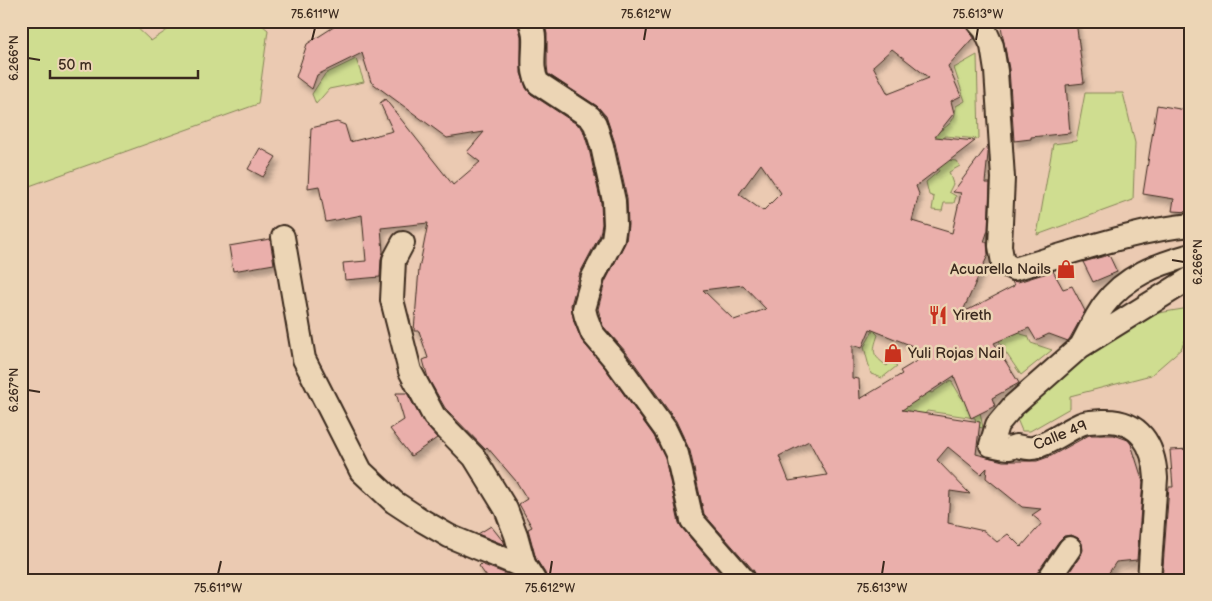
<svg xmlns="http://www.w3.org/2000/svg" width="1212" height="601" font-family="'Balsamiq Sans',sans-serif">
  <defs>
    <filter id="shadow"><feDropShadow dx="3" dy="5.5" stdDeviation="2.5" flood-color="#0004"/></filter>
  </defs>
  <rect width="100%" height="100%" fill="#ebcab2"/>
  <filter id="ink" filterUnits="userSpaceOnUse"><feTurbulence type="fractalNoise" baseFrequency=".02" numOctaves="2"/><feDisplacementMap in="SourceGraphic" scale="10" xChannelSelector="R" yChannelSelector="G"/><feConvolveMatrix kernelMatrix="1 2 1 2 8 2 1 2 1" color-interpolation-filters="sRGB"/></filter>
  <g filter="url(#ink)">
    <path fill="#cfdd90" stroke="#858457" d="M21,21H130L151,41L181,21H257L268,30L258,104L21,189Z
      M977,55L979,139L945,136L944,160L957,161L960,166L949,172L953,184L949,192L956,196L954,203H944L942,211L932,210L934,197L929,195L926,182L939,171L934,134C947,127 956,122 956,106L965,101L954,68Z
      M356,59L364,82L329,89L316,104L312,94L325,74Z
      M1085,93H1123L1135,143L1133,200L1037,235L1053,144L1076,141Z
      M1191,302V327L1181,349L1151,375L1070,396V408L1030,431H1022L1017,419L1022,407L1134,317L1183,309Z
      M883,313L885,315L875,332L878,335C872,352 872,355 887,366L891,362L897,366L882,378L871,374L864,347Z
      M1013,320L1021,334L1028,336L1031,343L1052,350L1021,375L1004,350L994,331Z
      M951,380L961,397L980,412L983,428L977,427L975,418L927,411L925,414L907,415L881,394L928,392L932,393Z"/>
    <path fill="#eaafab" stroke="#3b2a1e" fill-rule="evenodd" filter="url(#shadow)" d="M343,21H517L521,36V73L526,88L531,94L581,127L583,130L589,149L601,203L602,224L600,235L580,273L571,305L574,322L582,341L605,368L654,436L665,458L679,523L682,528L726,580H547L545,573L536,559L528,529L532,527L519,504L527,499L516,481L487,447L485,449L445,408L428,378L423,360L428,358L419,331H414L419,269L428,223L381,228L383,252L381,259L380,277L345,280L343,263L366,261L362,215L326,222L319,186L308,188L311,128L337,122L345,125L350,142L393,131L380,103L385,99L453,185L480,162L467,152L484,132L447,138L371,82L362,53L317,75L312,89L296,77L307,44Z
      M544,21H732L736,23L738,21H964L967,29L975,39H972L948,66L961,96L951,101L954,113L935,137L975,141L916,186L919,194L912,221L952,233L961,193L953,192L988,145V154L985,183H990L988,230L984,242H987L988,255L962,313L1014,286L1012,281L1018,282L1053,271L1063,289L1072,286L1085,311L1070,338L1068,341L1049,334L1036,340L1029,328L994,343L1019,383L992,398L995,406L971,418L954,376L902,410L980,422L976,454L1003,461H1037L1051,456L1089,435H1114L1128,440L1131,444L1143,482L1137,560L1116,562L1104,580H1064L1081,555L1083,550L1082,543L1078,538L1071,535L1064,536L1059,541L1037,573L1035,580H757L754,571L704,514L690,451L676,421L626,352L603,326L598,309L605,282L626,241L628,225L627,198L615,143L606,116L597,106L548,74L547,65V34ZM892,49L929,78L888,94L873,66ZM761,164L781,193L763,211L739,194ZM743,285L766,309L734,320L703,290ZM870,329L930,353L900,371L902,374L860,399L859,379L852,378V345L862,348ZM809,441L827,475L789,481L779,456ZM948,447L981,474L987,468L986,478L1022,507L1041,509L1032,515L1042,523L1021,547L1008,534L997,542L984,531L948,523L950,491L970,494L937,460Z
      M1000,21H1076L1084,83L1066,85L1070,133L1031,137V139L1014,141L1009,69Z
      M1157,105L1191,111V212L1172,211L1174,199L1143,194Z
      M260,148L276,157L263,177L248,169Z
      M270,239L274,264L233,271L229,246Z
      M1109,255L1117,272L1093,282L1083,262Z
      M396,393H407L423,422L437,438L411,456L390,429L404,420Z
      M1191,449V577L1162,580L1169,487H1173L1170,450Z
      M491,526L502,540L503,539L505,545L478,534Z
      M481,564L517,578L518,580H489L479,566Z"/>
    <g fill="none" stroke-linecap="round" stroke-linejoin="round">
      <g stroke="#3b2a1e" stroke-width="26">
        <path id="minor" d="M530,21C532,26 534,31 534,37C535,53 530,68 538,83L590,117L595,124L602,146L614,201L615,225L613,239L593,277L584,309L586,317L592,333L615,360L665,429L677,454L692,520L744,580
          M977,21L985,30L992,46L996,71L1003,178L1000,246L1003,263L1014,269C1072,253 1130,231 1191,225
          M283,237L304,359L361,471L394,502L423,521L449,536L519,565L524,564
          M403,243L394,260L392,300L410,371L434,416L474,457L506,509L516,535L524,564L534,580
          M1081,346C1089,332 1095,317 1104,305C1125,276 1158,264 1191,255
          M1048,580L1070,548
          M1149,580L1156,478C1154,445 1140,420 1104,421C1096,422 1088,421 1081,424C1067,430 1047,445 1033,448C1027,449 1023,447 1017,446C1011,446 1016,447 1010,448C1004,448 997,446 991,445L997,425L1013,406L1080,347L1191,278"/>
      </g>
      <use href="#minor" stroke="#ecd5b5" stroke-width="22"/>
    </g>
  </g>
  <path fill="none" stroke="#3b2a1e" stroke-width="2" d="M312,40L315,28M644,40L646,28M976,40L978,28M28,58L40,60M1172,260L1184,262M28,390L40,392M218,574L221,561M550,574L552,561M882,574L884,561"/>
  <defs>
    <g id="shop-bare" transform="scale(1.5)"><path d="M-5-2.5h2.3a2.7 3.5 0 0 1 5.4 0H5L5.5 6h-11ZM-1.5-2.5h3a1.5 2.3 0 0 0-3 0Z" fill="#c8321e" stroke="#ecd5b5" stroke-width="2.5" paint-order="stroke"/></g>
    <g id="restaurant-bare" transform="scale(1.5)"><path d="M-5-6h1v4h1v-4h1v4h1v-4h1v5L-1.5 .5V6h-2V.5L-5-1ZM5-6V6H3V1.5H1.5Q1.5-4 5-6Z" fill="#c8321e" stroke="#ecd5b5" stroke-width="2.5" paint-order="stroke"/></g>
  </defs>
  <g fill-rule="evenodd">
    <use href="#shop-bare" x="1066" y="269"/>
    <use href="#restaurant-bare" x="938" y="315"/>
    <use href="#shop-bare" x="893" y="353"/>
  </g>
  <g text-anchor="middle" stroke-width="5" stroke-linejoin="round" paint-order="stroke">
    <g font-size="15" fill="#3b2a1e" stroke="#ecd5b5" text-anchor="start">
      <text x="1051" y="274" text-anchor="end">Acuarella Nails</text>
      <text x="953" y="320">Yireth</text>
      <text x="908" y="358">Yuli Rojas Nail</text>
    </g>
    <g font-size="15" fill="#3b2a1e" stroke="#ecd5b5">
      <text transform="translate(1060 435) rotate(-22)" y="5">Calle 49</text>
    </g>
  </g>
  <rect width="1212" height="601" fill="none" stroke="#ecd5b5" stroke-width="55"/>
  <path d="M50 70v8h148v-8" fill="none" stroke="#3b2a1e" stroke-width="2.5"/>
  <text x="58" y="70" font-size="15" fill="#3b2a1e" stroke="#ecd5b5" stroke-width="4" paint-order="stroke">50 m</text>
  <rect x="28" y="28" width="1156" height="546" fill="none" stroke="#3b2a1e" stroke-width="2"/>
  <g font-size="12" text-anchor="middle" fill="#3b2a1e">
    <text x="315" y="18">75.611°W</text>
    <text x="646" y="18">75.612°W</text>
    <text x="978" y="18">75.613°W</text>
    <text transform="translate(14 58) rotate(-90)" y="4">6.266°N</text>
    <text transform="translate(1198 262) rotate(-90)" y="4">6.266°N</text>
    <text transform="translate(14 390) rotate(-90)" y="4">6.267°N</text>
    <text x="218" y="592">75.611°W</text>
    <text x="550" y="592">75.612°W</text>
    <text x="882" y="592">75.613°W</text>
  </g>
</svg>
